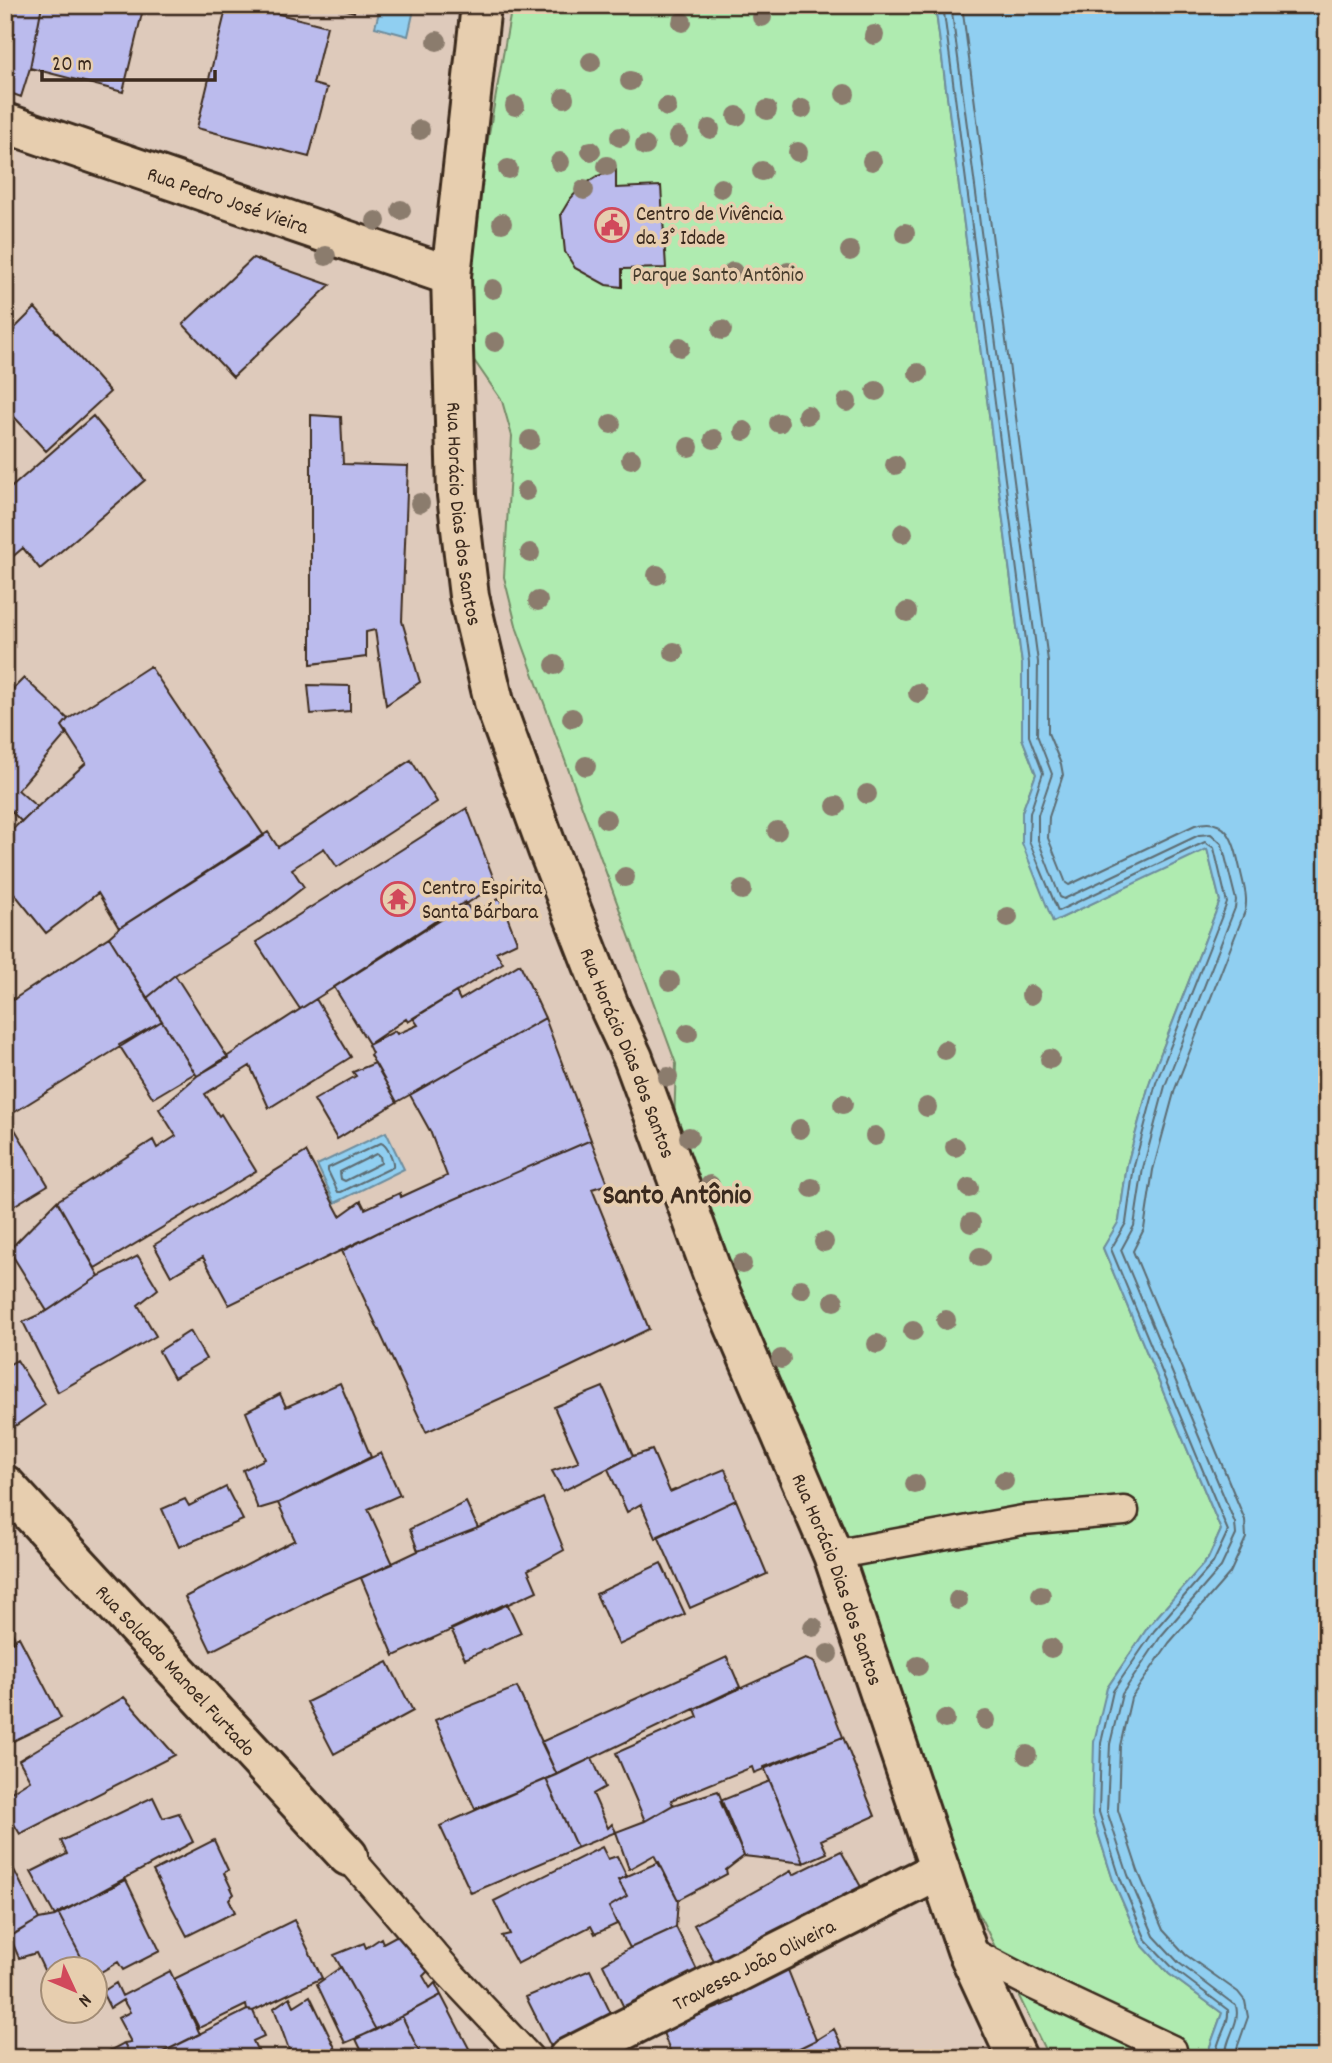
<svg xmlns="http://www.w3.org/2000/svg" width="1332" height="2063" font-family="Dekko,sans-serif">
  <rect width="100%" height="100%" fill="#decabb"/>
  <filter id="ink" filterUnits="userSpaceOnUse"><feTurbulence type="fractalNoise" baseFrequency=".0143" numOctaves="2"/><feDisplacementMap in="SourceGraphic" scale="14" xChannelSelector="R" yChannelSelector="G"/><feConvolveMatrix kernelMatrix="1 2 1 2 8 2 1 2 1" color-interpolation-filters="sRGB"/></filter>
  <g filter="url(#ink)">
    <path fill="#afebb0" stroke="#758a67" stroke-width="2" d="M512,5H935L1022,664V738L1036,774L1022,812L1053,922L1207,848L1220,901L1150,1081L1127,1165L1119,1222L1103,1248L1221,1530L1208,1559L1148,1627L1107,1688L1092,1814L1113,1880L1141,1944L1169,1974L1222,2013L1208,2052L1212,2058H1049L958,1871L819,1479L674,1125L676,1064L517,629L504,577L512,436L502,401L471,356L466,262Z"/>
    <path fill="#90cff1" stroke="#6e8d9d" stroke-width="2" d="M381,5H415L408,36L375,27Z
      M935,5H1327V2058H1212L1208,2052L1222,2013L1169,1974L1141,1944L1113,1880L1092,1814L1094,1742L1107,1688L1148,1627L1208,1559L1221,1530L1103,1248L1119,1221L1127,1165L1150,1081L1220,901L1207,849L1053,922L1022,843V812L1036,774L1022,738V664Z
      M386,1132L404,1169L335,1203L317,1165Z"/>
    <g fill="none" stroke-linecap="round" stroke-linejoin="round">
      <path stroke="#5d6c72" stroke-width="2" d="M943,5L1029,663V736L1043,773L1030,813L1029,841L1058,911L1205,842L1214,848L1227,903L1156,1083L1134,1166L1126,1223L1111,1249L1228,1531L1213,1563L1154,1631L1113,1691L1101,1743L1099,1812L1120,1878L1146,1940L1174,1969L1228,2010C1230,2026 1214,2041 1217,2058
        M951,5L1038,662L1037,735L1052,774L1038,815V840L1060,897L1064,899L1199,835L1211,834L1222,844L1236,900L1235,908L1165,1086L1143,1168L1134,1226L1121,1250L1235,1523L1236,1535L1221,1567L1161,1636L1122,1694L1110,1744L1107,1811L1128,1875L1154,1936L1179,1963L1236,2006C1241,2024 1224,2039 1226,2058
        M962,5L1048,661V733L1061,764L1063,775L1049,817L1048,838L1066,883L1069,885L1195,825C1231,814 1235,848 1241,873C1244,886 1248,898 1245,911L1175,1089L1153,1170L1144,1229L1133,1251L1245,1520L1246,1538L1230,1573L1169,1643L1131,1698L1120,1746L1118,1810L1138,1871L1163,1930L1186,1955L1238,1992L1245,2001L1248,2017L1236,2051V2058
        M381,1143C387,1145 394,1160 393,1167L341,1192H338L328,1171V1168Z
        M376,1154L380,1156L381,1163L345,1181L341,1179L340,1172Z"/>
    </g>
    <path fill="#bbbbed" stroke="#3b2a1e" stroke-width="2" d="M5,5H42L30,68L21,97L5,91V26L10,8Z
      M42,5H144L123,92L30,68Z
      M227,5H243L327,26L313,84L327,88L309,157L197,128Z
      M330,5H355L354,12Z
      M616,170V188L661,186L666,268L622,269V287L606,285L575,268L565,252L561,214L570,199L582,186L598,176Z
      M253,258L330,285L233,377L183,324Z
      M35,308L110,392L46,451L5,407V338Z
      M311,415L341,417L343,464L408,466L402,621L420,682L386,705L375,630L366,632V657L311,664Z
      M93,416L145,480L40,569L23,548L5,563V493Z
      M150,666L264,836L119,928L98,893L46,933L5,882V836L86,763L62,726L68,719Z
      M24,678L68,719L62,726L67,733L18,790L37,807L22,822L5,805V697Z
      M308,685L350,686V711L311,714Z
      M411,760L437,802L337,867L324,848L292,869L304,887L259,922L175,975L147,998L109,937L119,928L268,832L278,847Z
      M467,808L496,885L300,1009L256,942Z
      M500,898L517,942L496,952L503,963L408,1022L406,1019L369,1044L334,987L465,902L473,914Z
      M109,937L162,1021L5,1118V1005Z
      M520,964L545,1018L397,1102L370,1055L372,1053L368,1045L395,1031L397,1034L418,1025L413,1018L456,992L460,1000Z
      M175,975L228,1058L197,1076L147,998Z
      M316,999L351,1057L269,1108L250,1066L205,1094L219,1116L221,1114L256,1171L95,1268L57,1201L153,1140L157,1148L176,1136L159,1109L197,1076Z
      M545,1018L591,1140L379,1232L229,1305L203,1257L171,1276L154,1245L306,1152L340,1216L361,1201L365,1209L400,1193L401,1197L447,1176L430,1131L410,1095Z
      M162,1021L195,1073L153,1098L119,1045Z
      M375,1063L397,1102L337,1139L314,1100L356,1076L353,1072Z
      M7,1116L48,1185L5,1211V1118Z
      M591,1140L608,1184L592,1189L649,1329L555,1374L426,1432L342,1251L379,1232Z
      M57,1201L99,1276L47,1311L9,1250Z
      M138,1256L158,1289L138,1305L156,1336L58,1392L23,1322L47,1311L99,1276Z
      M190,1331L206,1359L174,1378L159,1351Z
      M17,1360L45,1405L5,1433V1367Z
      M340,1383L371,1457L278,1503L258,1509L243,1470L265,1459L246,1412L280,1394L286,1407Z
      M603,1387L633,1456L563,1491L552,1471L579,1462L554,1407Z
      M652,1450L670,1492L725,1469L736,1500L656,1538L641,1504L627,1512L608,1469L633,1456Z
      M381,1453L400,1495L368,1509L393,1564L322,1594L211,1651L185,1597L295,1540L278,1503Z
      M226,1487L243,1520L179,1547L162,1509L185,1499L189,1506Z
      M543,1498L564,1550L528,1570L537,1591L394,1656L361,1578L418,1551L478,1528Z
      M736,1500L767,1574L690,1608L658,1536Z
      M466,1502L478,1528L418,1551L410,1529Z
      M661,1563L685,1614L619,1645L596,1594Z
      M507,1603L521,1633L465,1659L451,1629Z
      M5,1620L16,1640L5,1645Z
      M19,1637L61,1718L5,1745V1645Z
      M727,1657L740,1687L557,1775L541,1742Z
      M805,1659L814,1662L843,1737L754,1773L752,1767L671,1800L673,1805L645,1821L616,1753L698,1717L695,1709Z
      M388,1662L413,1711L334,1754L307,1702Z
      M517,1687L557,1775L475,1809L435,1720Z
      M124,1697L175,1755L20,1834L5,1809V1796L30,1780L19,1760Z
      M843,1737L875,1816L821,1840L827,1853L804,1863L764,1767Z
      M592,1758L605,1787L593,1794L608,1828L612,1824L616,1832L577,1848L546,1779Z
      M546,1779L577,1848L471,1893L440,1826Z
      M770,1781L804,1863L744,1856L720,1801Z
      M718,1791L744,1856L726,1870L727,1874L678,1900L654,1855L629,1869L616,1832L645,1821L673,1805Z
      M153,1797L163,1818L179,1813L193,1842L55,1916L31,1872L67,1854L61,1841Z
      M214,1840L228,1870L224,1873L234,1894L229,1899L235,1912L187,1936L153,1871Z
      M602,1847L608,1859L617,1856L627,1877L618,1880L627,1896L609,1907L617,1924L595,1934L591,1926L517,1964L502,1936L510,1934L494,1901Z
      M841,1851L865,1894L721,1973L694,1925L791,1871L793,1875Z
      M659,1862L678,1900L676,1927L630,1948L609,1907L627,1896L618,1880Z
      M12,1866L39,1919L5,1939V1870Z
      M126,1880L160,1951L123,1970L118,1962L94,1976V1968H87L58,1913Z
      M58,1913L87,1968H52V1987L36,1953L19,1958L10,1937L39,1919L55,1916Z
      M294,1920L322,1978L253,2011L247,2010L246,2005L199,2028L174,1979Z
      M676,1927L700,1976L627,2014L603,1964L630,1948Z
      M407,1930L428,1971L423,1976L430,1988L435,1983L441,1995L376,2030L334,1955L364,1943L366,1948L381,1938L383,1943Z
      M341,1967L376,2030L345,2043L317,1984Z
      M590,1970L614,2020L553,2051L526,1997Z
      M788,1970L816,2040L779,2058H673L662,2030L734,2001L730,1992Z
      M170,1971L200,2034L151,2058H132L124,2043L131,2042L118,2018L130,2012L123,2000L110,2008L102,1992L116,1983L122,1996Z
      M441,1995L474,2058H422L402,2016Z
      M310,1996L340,2058H292L274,2008L290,1997L294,2006Z
      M247,2010L253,2011L264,2036L253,2041L261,2058H151Z
      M402,2016L422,2058H365L356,2039Z
      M834,2029L844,2050L828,2058H779L816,2040Z
      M124,2043L132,2058H96Z
      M624,2044L631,2058H596Z"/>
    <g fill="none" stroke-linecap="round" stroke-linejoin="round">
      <g stroke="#3b2a1e" stroke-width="33">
        <path id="service" d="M833,1555L1023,1520L1124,1511
          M348,1856L451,1975L529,2058
          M967,1950L1034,1985L1172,2050"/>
      </g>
      <g stroke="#3b2a1e" stroke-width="44">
        <g id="minor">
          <path id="s1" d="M5,123L451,276"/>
          <path id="s2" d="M5,1485L348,1856"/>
          <path id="s3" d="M568,2058L940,1870"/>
        </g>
      </g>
      <g stroke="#3b2a1e" stroke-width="44">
        <g id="tertiary">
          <path id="s4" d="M481,5L451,276L457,495L469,596L494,702L548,850L611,1011L633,1058L716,1283L833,1555L967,1950L1017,2058"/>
        </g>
      </g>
      <use href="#service" stroke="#e7ceaf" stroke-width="28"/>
      <use href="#minor" stroke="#e7ceaf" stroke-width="38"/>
      <use href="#tertiary" stroke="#e7ceaf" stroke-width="38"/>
    </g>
    <g fill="#8b7c6d">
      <circle cx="762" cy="17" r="10"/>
      <circle cx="682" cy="22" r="10"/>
      <circle cx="874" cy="35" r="10"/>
      <circle cx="437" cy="41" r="10"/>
      <circle cx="591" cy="62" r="10"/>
      <circle cx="630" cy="81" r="10"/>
      <circle cx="845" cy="94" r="10"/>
      <circle cx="564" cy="98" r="10"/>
      <circle cx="515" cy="106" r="10"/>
      <circle cx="667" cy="107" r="10"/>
      <circle cx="802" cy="109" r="10"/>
      <circle cx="767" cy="110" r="10"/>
      <circle cx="737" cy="116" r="10"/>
      <circle cx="710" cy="129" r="10"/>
      <circle cx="420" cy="130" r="10"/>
      <circle cx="620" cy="137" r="10"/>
      <circle cx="678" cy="137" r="10"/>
      <circle cx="645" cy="146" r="10"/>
      <circle cx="591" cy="151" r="10"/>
      <circle cx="798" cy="152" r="10"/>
      <circle cx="872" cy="161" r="10"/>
      <circle cx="560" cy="162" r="10"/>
      <circle cx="607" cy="166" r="10"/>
      <circle cx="508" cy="169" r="10"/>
      <circle cx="762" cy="171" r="10"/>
      <circle cx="721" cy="188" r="10"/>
      <circle cx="584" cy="190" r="10"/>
      <circle cx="401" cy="210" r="10"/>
      <circle cx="376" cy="221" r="10"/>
      <circle cx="502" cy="223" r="10"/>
      <circle cx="905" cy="233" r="10"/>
      <circle cx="850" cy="251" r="10"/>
      <circle cx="326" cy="256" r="10"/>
      <circle cx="733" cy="272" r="10"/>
      <circle cx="788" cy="272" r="10"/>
      <circle cx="493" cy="289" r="10"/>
      <circle cx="722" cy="330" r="10"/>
      <circle cx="495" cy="342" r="10"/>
      <circle cx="680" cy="347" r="10"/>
      <circle cx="918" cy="373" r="10"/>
      <circle cx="876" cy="391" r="10"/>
      <circle cx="847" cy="402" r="10"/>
      <circle cx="807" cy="415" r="10"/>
      <circle cx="779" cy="423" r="10"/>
      <circle cx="611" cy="424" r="10"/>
      <circle cx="744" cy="431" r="10"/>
      <circle cx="714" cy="439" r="10"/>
      <circle cx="530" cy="440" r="10"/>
      <circle cx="689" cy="447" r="10"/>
      <circle cx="631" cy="459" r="10"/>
      <circle cx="895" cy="465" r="10"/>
      <circle cx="526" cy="491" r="10"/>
      <circle cx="420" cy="503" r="10"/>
      <circle cx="903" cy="533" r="10"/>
      <circle cx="530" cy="553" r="10"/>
      <circle cx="657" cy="575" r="10"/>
      <circle cx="538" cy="601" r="10"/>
      <circle cx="907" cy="612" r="10"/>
      <circle cx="674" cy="652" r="10"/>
      <circle cx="555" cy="665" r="10"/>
      <circle cx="918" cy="693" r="10"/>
      <circle cx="572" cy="718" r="10"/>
      <circle cx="586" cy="766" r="10"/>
      <circle cx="867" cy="794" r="10"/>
      <circle cx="836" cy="806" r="10"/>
      <circle cx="606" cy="819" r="10"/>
      <circle cx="777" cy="831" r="10"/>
      <circle cx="625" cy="877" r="10"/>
      <circle cx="742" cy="890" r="10"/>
      <circle cx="1008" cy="917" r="10"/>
      <circle cx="670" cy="981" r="10"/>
      <circle cx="1031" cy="995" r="10"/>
      <circle cx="688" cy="1033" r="10"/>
      <circle cx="945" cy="1050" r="10"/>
      <circle cx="1050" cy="1059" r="10"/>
      <circle cx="668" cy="1077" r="10"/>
      <circle cx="843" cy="1104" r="10"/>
      <circle cx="927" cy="1107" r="10"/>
      <circle cx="800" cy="1129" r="10"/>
      <circle cx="875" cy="1136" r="10"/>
      <circle cx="689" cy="1137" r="10"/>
      <circle cx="955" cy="1147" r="10"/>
      <circle cx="710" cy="1185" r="10"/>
      <circle cx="812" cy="1188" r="10"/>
      <circle cx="969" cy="1188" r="10"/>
      <circle cx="971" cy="1223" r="10"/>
      <circle cx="824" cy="1242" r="10"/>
      <circle cx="980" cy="1257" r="10"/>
      <circle cx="742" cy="1264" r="10"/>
      <circle cx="801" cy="1289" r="10"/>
      <circle cx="834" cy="1301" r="10"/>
      <circle cx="946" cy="1320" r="10"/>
      <circle cx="913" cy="1331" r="10"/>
      <circle cx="877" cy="1344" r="10"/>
      <circle cx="781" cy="1359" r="10"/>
      <circle cx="1004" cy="1481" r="10"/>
      <circle cx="915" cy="1484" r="10"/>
      <circle cx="1041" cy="1595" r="10"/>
      <circle cx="958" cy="1600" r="10"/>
      <circle cx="813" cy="1627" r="10"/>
      <circle cx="1051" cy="1648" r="10"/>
      <circle cx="828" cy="1654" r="10"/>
      <circle cx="918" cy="1666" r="10"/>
      <circle cx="945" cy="1719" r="10"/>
      <circle cx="986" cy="1720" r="10"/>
      <circle cx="1027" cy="1755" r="10"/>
    </g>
  </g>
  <defs>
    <g id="civic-ring" transform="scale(1.75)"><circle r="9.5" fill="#e7ceaf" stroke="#d1495b" stroke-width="1.5"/><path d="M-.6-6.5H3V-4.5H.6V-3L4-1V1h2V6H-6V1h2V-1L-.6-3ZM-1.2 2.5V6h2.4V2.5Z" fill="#d1495b"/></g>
    <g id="temple-ring" transform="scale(1.75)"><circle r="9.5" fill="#e7ceaf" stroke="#d1495b" stroke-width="1.5"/><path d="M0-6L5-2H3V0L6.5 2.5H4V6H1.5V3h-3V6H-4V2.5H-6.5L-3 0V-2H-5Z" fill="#d1495b"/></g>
  </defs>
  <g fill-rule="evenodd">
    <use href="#civic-ring" x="612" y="225"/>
    <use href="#temple-ring" x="398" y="899"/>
  </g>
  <g text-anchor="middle" stroke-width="7" stroke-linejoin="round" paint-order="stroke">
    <g font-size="21" fill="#3b2a1e" stroke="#e7ceaf">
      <text dy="7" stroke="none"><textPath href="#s1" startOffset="236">Rua Pedro José Vieira</textPath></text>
      <text dy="7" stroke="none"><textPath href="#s4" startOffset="511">Rua Horácio Dias dos Santos</textPath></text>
      <text dy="7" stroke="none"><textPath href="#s4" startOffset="1078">Rua Horácio Dias dos Santos</textPath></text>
      <text dy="7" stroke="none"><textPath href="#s4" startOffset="1645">Rua Horácio Dias dos Santos</textPath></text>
      <text dy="7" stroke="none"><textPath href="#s2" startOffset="252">Rua Soldado Manoel Furtado</textPath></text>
      <text dy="7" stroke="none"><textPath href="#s3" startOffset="208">Travessa João Oliveira</textPath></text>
    </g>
    <g font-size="21" fill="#3b2a1e" stroke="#e7ceaf" text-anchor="start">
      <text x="636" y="220">Centro de Vivência<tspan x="636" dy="24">da 3˚ Idade</tspan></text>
      <text x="422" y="894">Centro Espirita<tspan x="422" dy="24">Santa Bárbara</tspan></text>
    </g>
    <g font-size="21" fill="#473d2d" stroke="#e7ceaf">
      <text x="718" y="281">Parque Santo Antônio</text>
    </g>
    <g font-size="28" font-weight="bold" fill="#3b2a1e" stroke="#e7ceaf">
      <text x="677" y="1203">Santo Antônio</text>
    </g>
  </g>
  <rect width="1332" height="2063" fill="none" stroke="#e7ceaf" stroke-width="28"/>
  <rect x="14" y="14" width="1304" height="2035" fill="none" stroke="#3b2a1e" stroke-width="2.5" filter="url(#ink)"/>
  <g transform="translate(74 1990) rotate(134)"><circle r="33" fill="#e7ceaf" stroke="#a28c75" stroke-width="2"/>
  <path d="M0-5L12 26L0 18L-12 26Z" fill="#d1495b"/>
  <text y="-10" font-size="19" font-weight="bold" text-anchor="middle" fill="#3b2a1e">N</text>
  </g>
  <path d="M42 70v10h173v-10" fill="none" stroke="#3b2a1e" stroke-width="3.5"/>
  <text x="52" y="70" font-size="21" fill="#3b2a1e" stroke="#e7ceaf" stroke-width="5" paint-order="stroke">20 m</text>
</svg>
